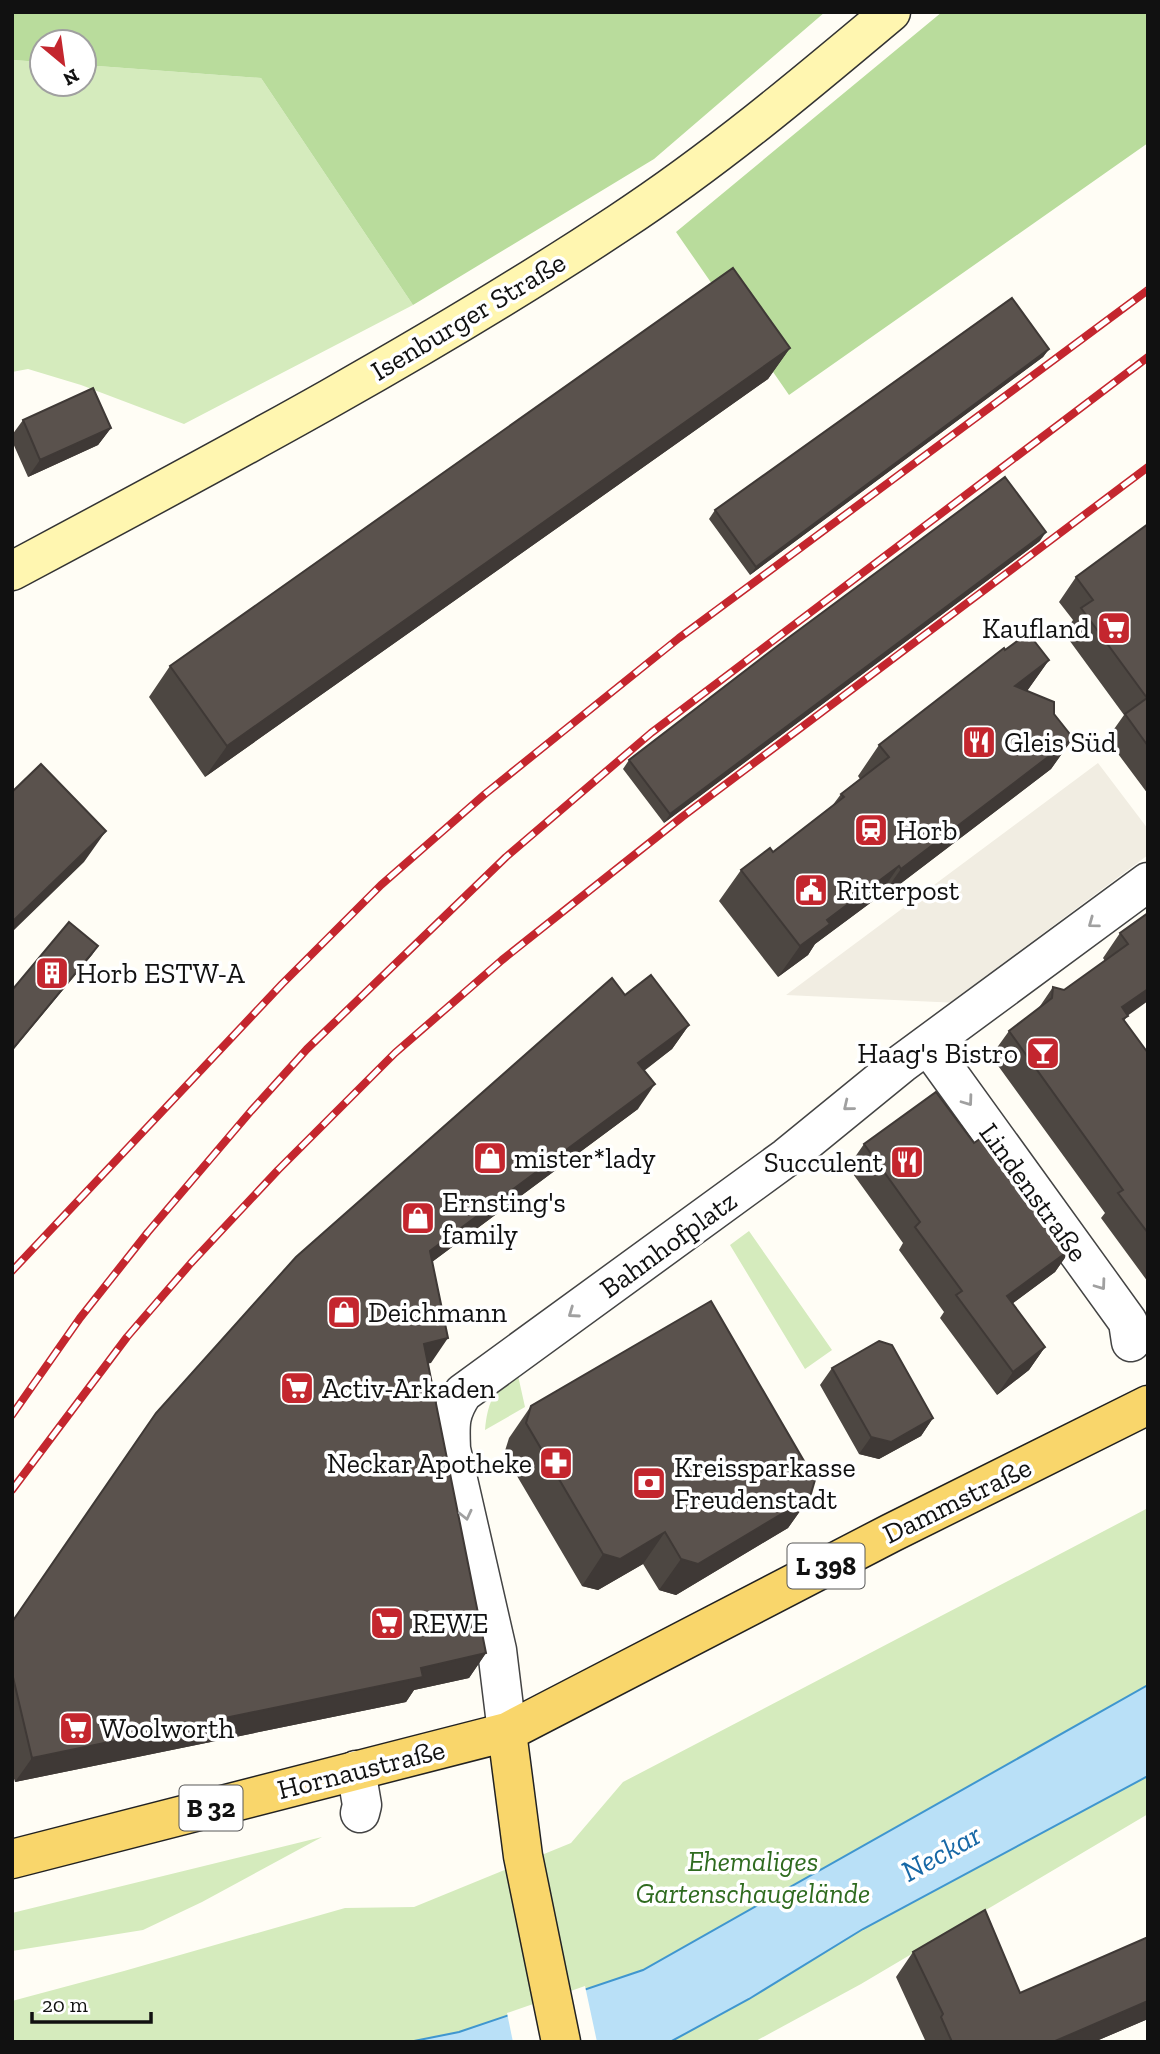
<svg xmlns="http://www.w3.org/2000/svg" width="1160" height="2054" font-family="'Zilla Slab',serif">
  <rect width="100%" height="100%" fill="#fffdf5"/>
  <path fill="#d5ebbd" d="M12,60L42,62V84H84V65L261,78L413,305L184,424L81,385L28,369L12,372Z
    M749,1231L832,1350L805,1369L730,1245Z
    M517,1371L525,1407L485,1430C488,1399 494,1392 517,1371Z
    M1148,1508V1814L861,1984L754,2042H12V2001L124,1971L345,1908L414,1907L571,1843L623,1782Z
    M322,1837L202,1902L143,1930L12,1951V1913Z"/>
  <path fill="#b9dc9c" d="M12,12H825L654,159L413,305L261,78L84,65V42H42V62L12,60Z
    M942,12H1148V143L789,395L676,232Z"/>
  <path fill="#f1ede2" d="M1098,763L1148,829V855L982,979L959,1003L786,995Z"/>
  <path fill="#b9e0f7" stroke="#3f96cf" stroke-width="2" d="M1148,1685V1776L863,1929L749,1999L670,2042H409L459,2032L643,1970Z"/>
  <path fill="#fffdf5" d="M585,1986L597,2042H513L507,2013Z"/>
  <g fill="none" stroke-linecap="round" stroke-linejoin="round">
    <g stroke="#444" stroke-width="41">
      <path id="street" d="M928,1045L1128,1322L1131,1342
        M507,1732L497,1650L451,1449C450,1424 449,1414 463,1393L787,1157L901,1064L1148,882
        M356,1770L362,1805L360,1813"/>
    </g>
    <g stroke="#333" stroke-width="41">
      <path id="secondary" d="M12,571C218,461 424,352 619,223C715,160 803,86 891,12"/>
    </g>
    <g stroke="#222" stroke-width="41">
      <path id="primary" d="M507,1732L523,1856L561,2042
        M12,1859L507,1732L891,1533L1148,1405"/>
    </g>
    <use href="#street" stroke="#fff" stroke-width="38"/>
    <use href="#secondary" stroke="#fff6b0" stroke-width="38"/>
    <use href="#primary" stroke="#f9d66b" stroke-width="38"/>
    <g stroke="#c4262e" stroke-width="8">
      <path id="rail" d="M12,1271L282,984L381,885L485,794L679,638L1148,290
        M12,1415L80,1318L148,1232L251,1111L307,1049L506,857L651,733L1148,357
        M12,1490L127,1337L191,1263L278,1170L395,1053L502,960L682,817L1148,467"/>
    </g>
    <use href="#rail" stroke="#fff" stroke-width="5" stroke-dasharray="16" stroke-linecap="butt"/>
  </g>
  <path fill="#4d4742" d="M790,348L768,379L205,777L149,697L170,666Z
    M1049,349L1043,357L750,575L709,519L715,510Z
    M23,420L111,428L98,445L28,477L12,441V435Z
    M1148,524V794L1107,739L1124,715L1064,633L1073,620L1059,602L1076,577Z
    M1040,541L664,823L623,769L629,760Z
    M1005,650L1049,660L1027,691L1054,714L1073,738L1051,769L879,900L877,898L815,944L808,955L778,977L719,901L741,870L773,852L832,806L841,794L860,779L858,776L879,745Z
    M1148,913L1128,1015L1124,1021L1148,1053V1282L1101,1218L1105,1213L991,1056L1009,1031L1038,1009L1053,987L1064,990L1105,961L1103,958L1120,933Z
    M689,1025L672,1049L644,1071L638,1109L432,1262L431,1363H428L486,1653L469,1678L414,1690L406,1702L15,1782L12,1772V1621Z
    M974,1143L1071,1249L1055,1272L1012,1304L1045,1347L1029,1370L997,1395L940,1318L944,1312L899,1250L903,1243L848,1167L864,1144Z
    M832,1368L933,1418L921,1436L879,1459L859,1454L820,1385Z
    M531,1406L810,1497L788,1528L676,1595L659,1590L643,1564L598,1590L582,1586L504,1454L509,1438Z
    M1148,1937V2019L1094,2042H924L925,2040L896,1977L913,1952L1020,1993Z"/>
  <path fill="#3f3936" d="M790,348L768,379L205,777L227,746Z
    M1049,349L1043,357L750,575L756,567Z
    M111,428L98,445L28,477L40,460Z
    M1046,532L1040,541L664,823L670,814Z
    M1049,660L1027,691L1015,686Z
    M1073,738L1051,769L879,900L901,869Z
    M106,831L84,862L12,932V922Z
    M899,866L877,898L815,944L808,955L778,977L800,946L827,920Z
    M98,946L92,955L12,1051V1050Z
    M1148,989V1001L1105,1032L1122,1007Z
    M689,1025L672,1049L621,1088L638,1063Z
    M655,1084L638,1109L413,1276L430,1251Z
    M1071,1249L1055,1272L991,1319L1007,1296Z
    M448,1338L431,1363L407,1368L424,1344Z
    M1045,1347L1029,1370L997,1395L1013,1372Z
    M933,1418L921,1436L879,1459L859,1454L871,1437Z
    M810,1497L788,1528L676,1595L659,1590L681,1559Z
    M665,1532L643,1564L598,1590L582,1586L603,1554Z
    M486,1653L469,1678L414,1690L406,1702L15,1782L32,1758Z
    M1148,2001V2019L1094,2042H1053Z"/>
  <path fill="#5a524d" stroke="#3f3936" stroke-width="2" d="M733,268L790,348L227,746L170,666Z
    M1012,298L1049,349L756,567L715,510Z
    M93,388L111,428L40,460L23,420Z
    M1005,477L1046,532L670,814L629,760L780,644Z
    M1148,524V746L1125,714L1147,698L1081,608L1093,600L1076,577Z
    M1028,633L1049,660L1015,686L1054,702V714L1073,738L901,869L899,866L827,920L830,924L800,946L741,870L770,848L773,852L844,797L841,794L889,757L879,745L1004,648L1005,650Z
    M41,764L106,831L12,922V792Z
    M1148,913V989L1122,1007L1128,1016L1123,1019L1148,1053V1233L1118,1193L1123,1190L1009,1031L1052,998L1053,987L1064,990L1128,944L1120,933Z
    M69,922L98,946L12,1050V990Z
    M651,975L689,1025L638,1063L655,1084L430,1251L448,1338L424,1344L486,1653L421,1668L423,1677L32,1758L12,1673V1622L156,1413L296,1257L612,978L625,995Z
    M936,1092L974,1143L987,1134L1071,1249L1007,1296L1045,1347L1013,1372L956,1295L962,1291L915,1227L920,1222L864,1144Z
    M711,1301L815,1480L810,1497L698,1564L681,1559L665,1532L620,1559L603,1554L526,1423L531,1406Z
    M879,1341L892,1345L933,1418L891,1442L871,1437L832,1368Z
    M985,1910L1020,1993L1148,1937V2001L1053,2042H952L941,2017L943,2014L913,1952Z"/>
  <defs><path id="oneway-chevron" d="M-2-3.5L2.5 0L-2 3.5" fill="none" stroke-width="1.6" stroke-linecap="round" stroke-linejoin="round" transform="scale(1.75)"/></defs>
  <g stroke="#a0a0a0">
    <use href="#oneway-chevron" transform="translate(1093 923) rotate(144)"/>
    <use href="#oneway-chevron" transform="translate(968 1101) rotate(54)"/>
    <use href="#oneway-chevron" transform="translate(848 1106) rotate(141)"/>
    <use href="#oneway-chevron" transform="translate(1101 1285) rotate(54)"/>
    <use href="#oneway-chevron" transform="translate(573 1313) rotate(145)"/>
    <use href="#oneway-chevron" transform="translate(466 1515) rotate(77)"/>
  </g>
  <defs>
    <g id="supermarket-square" transform="scale(1.75)"><rect x="-9" y="-9" width="18" height="18" rx="4" fill="#c4262e" stroke="#fff"/><path d="M-6-5.5h2.5l.6 2H6L4.5 2H-2.5L-4.4-4H-6ZM-1.5 3.2a1.3 1.3 0 1 0 .1 0ZM3 3.2a1.3 1.3 0 1 0 .1 0Z" fill="#fff"/></g>
    <g id="restaurant-square" transform="scale(1.75)"><rect x="-9" y="-9" width="18" height="18" rx="4" fill="#c4262e" stroke="#fff"/><path d="M-5-6h1v4h1v-4h1v4h1v-4h1v5L-1.5 .5V6h-2V.5L-5-1ZM5-6V6H3V1.5H1.5Q1.5-4 5-6Z" fill="#fff"/></g>
    <g id="station-square" transform="scale(1.75)"><rect x="-9" y="-9" width="18" height="18" rx="4" fill="#c4262e" stroke="#fff"/><path d="M-3-6H3Q5-6 5-4V2Q5 4 3 4L4.5 6H3L1.5 4h-3L-3 6H-4.5L-3 4Q-5 4-5 2V-4Q-5-6-3-6ZM-3.5-4v3h7v-3ZM-3.5 1v1.5H-2V1ZM2 1v1.5H3.5V1Z" fill="#fff"/></g>
    <g id="civic-square" transform="scale(1.75)"><rect x="-9" y="-9" width="18" height="18" rx="4" fill="#c4262e" stroke="#fff"/><path d="M-.6-6.5H3V-4.5H.6V-3L4-1V1h2V6H-6V1h2V-1L-.6-3ZM-1.2 2.5V6h2.4V2.5Z" fill="#fff"/></g>
    <g id="building-square" transform="scale(1.75)"><rect x="-9" y="-9" width="18" height="18" rx="4" fill="#c4262e" stroke="#fff"/><path d="M-4-6H4V6H1V3H-1V6H-4ZM-2.5-4.3h1.7v1.8h-1.7ZM.8-4.3h1.7v1.8H.8ZM-2.5-1h1.7V.8h-1.7ZM.8-1h1.7V.8H.8Z" fill="#fff"/></g>
    <g id="bar-square" transform="scale(1.75)"><rect x="-9" y="-9" width="18" height="18" rx="4" fill="#c4262e" stroke="#fff"/><path d="M-6-5H6L.8 .8V4.5H3.5V6h-7V4.5H-.8V.8Z" fill="#fff"/></g>
    <g id="shop-square" transform="scale(1.75)"><rect x="-9" y="-9" width="18" height="18" rx="4" fill="#c4262e" stroke="#fff"/><path d="M-5-2.5h2.3a2.7 3.5 0 0 1 5.4 0H5L5.5 6h-11ZM-1.5-2.5h3a1.5 2.3 0 0 0-3 0Z" fill="#fff"/></g>
    <g id="pharmacy-square" transform="scale(1.75)"><rect x="-9" y="-9" width="18" height="18" rx="4" fill="#c4262e" stroke="#fff"/><path d="M-2-6h4v4h4v4h-4v4h-4v-4h-4v-4h4Z" fill="#fff"/></g>
    <g id="bank-square" transform="scale(1.75)"><rect x="-9" y="-9" width="18" height="18" rx="4" fill="#c4262e" stroke="#fff"/><path d="M-6-4H6V4H-6ZM0-2.3a2.3 2.3 0 1 0 0 4.6a2.3 2.3 0 1 0 0-4.6Z" fill="#fff"/></g>
  </defs>
  <g fill-rule="evenodd">
    <use href="#supermarket-square" x="1114" y="628"/>
    <use href="#restaurant-square" x="979" y="742"/>
    <use href="#station-square" x="871" y="830"/>
    <use href="#civic-square" x="811" y="890"/>
    <use href="#building-square" x="52" y="973"/>
    <use href="#bar-square" x="1043" y="1053"/>
    <use href="#shop-square" x="490" y="1158"/>
    <use href="#restaurant-square" x="907" y="1162"/>
    <use href="#shop-square" x="418" y="1218"/>
    <use href="#shop-square" x="344" y="1312"/>
    <use href="#supermarket-square" x="297" y="1388"/>
    <use href="#pharmacy-square" x="556" y="1463"/>
    <use href="#bank-square" x="649" y="1483"/>
    <use href="#supermarket-square" x="387" y="1623"/>
    <use href="#supermarket-square" x="76" y="1728"/>
  </g>
  <g text-anchor="middle" stroke-width="7" stroke-linejoin="round" paint-order="stroke">
    <g fill="#fff" stroke="#585858" stroke-width="2">
      <rect x="787.5" y="1543.5" width="77" height="45" rx="5"/>
      <rect x="179.5" y="1785.5" width="63" height="45" rx="5"/>
    </g>
    <g font-size="26" font-weight="bold" fill="#111">
      <text x="826" y="1575">L 398</text>
      <text x="211" y="1817">B 32</text>
    </g>
    <g font-size="28" fill="#111" stroke="#fff">
      <text transform="translate(468 316) rotate(-31)" y="10">Isenburger Straße</text>
      <text transform="translate(1034 1192) rotate(54)" y="10">Lindenstraße</text>
      <text transform="translate(668 1244) rotate(-36)" y="10">Bahnhofplatz</text>
      <text transform="translate(957 1500) rotate(-26)" y="10">Dammstraße</text>
      <text transform="translate(361 1769) rotate(-14)" y="10">Hornaustraße</text>
    </g>
    <g font-size="28" fill="#111" stroke="#fff" text-anchor="start">
      <text x="1090" y="638" text-anchor="end">Kaufland</text>
      <text x="1004" y="752">Gleis Süd</text>
      <text x="896" y="840">Horb</text>
      <text x="836" y="900">Ritterpost</text>
      <text x="76" y="983">Horb ESTW-A</text>
      <text x="1018" y="1063" text-anchor="end">Haag's Bistro</text>
      <text x="514" y="1168">mister*lady</text>
      <text x="883" y="1172" text-anchor="end">Succulent</text>
      <text x="442" y="1212">Ernsting's<tspan x="442" dy="32">family</tspan></text>
      <text x="368" y="1322">Deichmann</text>
      <text x="322" y="1398">Activ-Arkaden</text>
      <text x="532" y="1473" text-anchor="end">Neckar Apotheke</text>
      <text x="674" y="1477">Kreissparkasse<tspan x="674" dy="32">Freudenstadt</tspan></text>
      <text x="412" y="1633">REWE</text>
      <text x="100" y="1738">Woolworth</text>
    </g>
    <g font-size="28" font-style="italic" fill="#2f6b1f" stroke="#fff">
      <text x="753" y="1871">Ehemaliges<tspan x="753" dy="32">Gartenschaugelände</tspan></text>
    </g>
    <g font-size="30" font-style="italic" fill="#1768a6" stroke="#fff">
      <text transform="translate(941 1853) rotate(-29)" y="10">Neckar</text>
    </g>
  </g>
  <rect width="1160" height="2054" fill="none" stroke="#111111" stroke-width="28"/>
  <g transform="translate(63 63) rotate(151)"><circle r="33" fill="#ffffff" stroke="#a0a0a0" stroke-width="2"/>
  <path d="M0-5L12 26L0 18L-12 26Z" fill="#c4262e"/>
  <text y="-10" font-size="19" font-weight="bold" text-anchor="middle" fill="#111111">N</text>
  </g>
  <path d="M32 2012v10h119v-10" fill="none" stroke="#111111" stroke-width="3.5"/>
  <text x="42" y="2012" font-size="21" fill="#111111" stroke="#ffffff" stroke-width="5" paint-order="stroke">20 m</text>
</svg>
